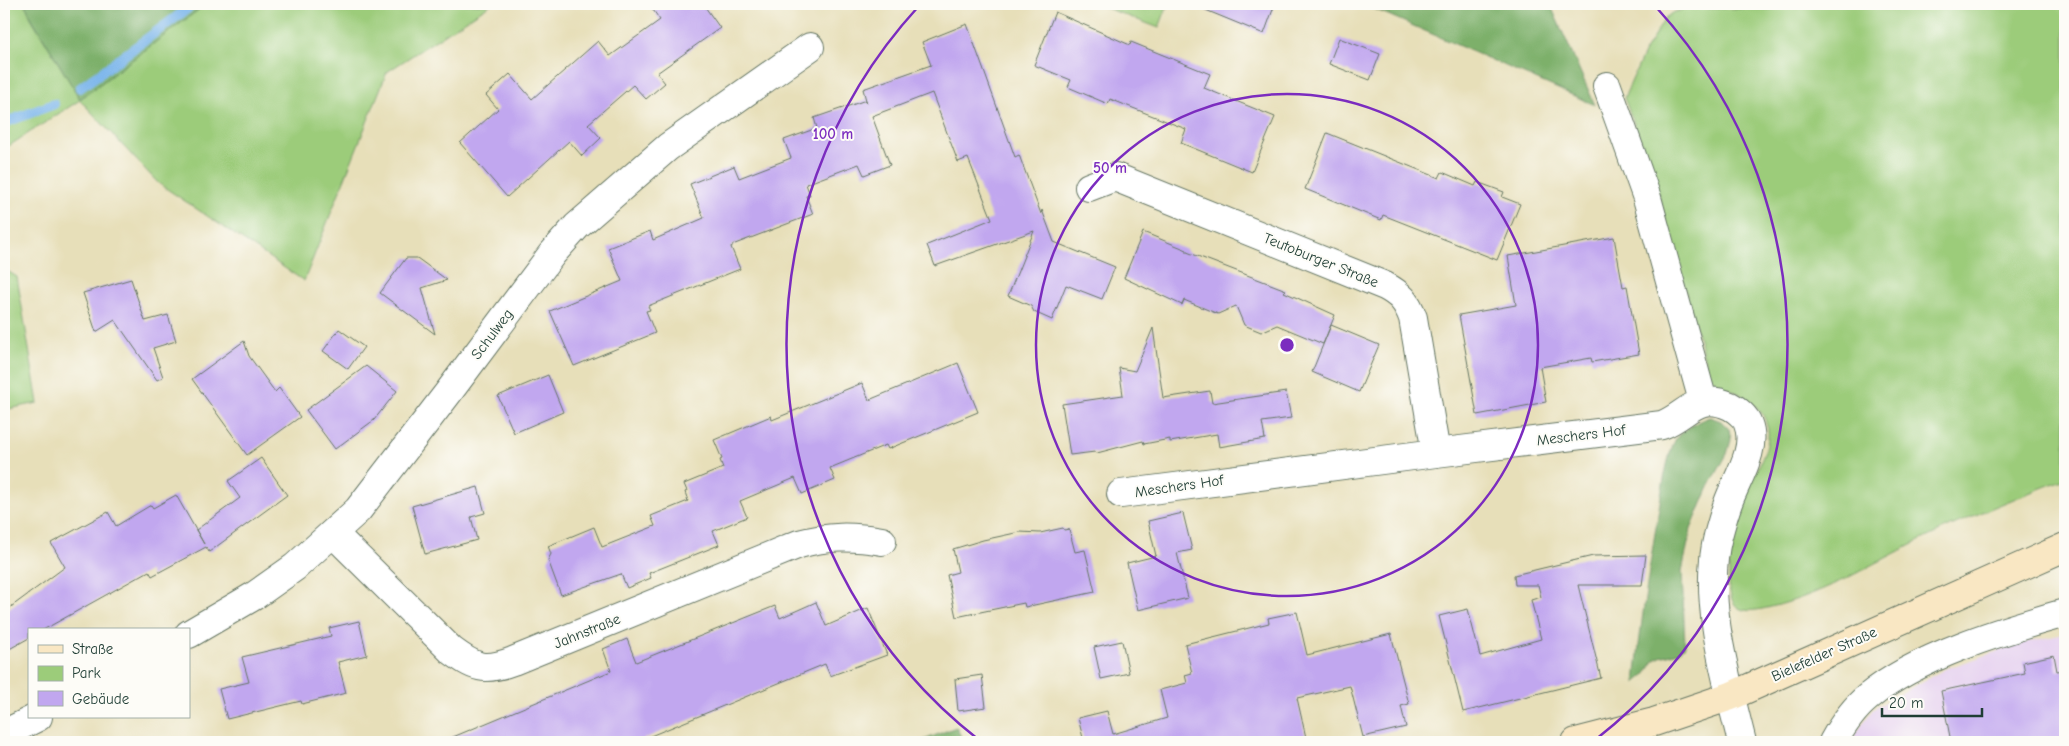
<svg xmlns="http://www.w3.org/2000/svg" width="2069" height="746" font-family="'Comic Neue',sans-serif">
  <rect width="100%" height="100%" fill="#fdfcf7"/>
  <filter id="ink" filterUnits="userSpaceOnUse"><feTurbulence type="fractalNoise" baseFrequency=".02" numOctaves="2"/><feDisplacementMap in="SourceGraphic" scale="10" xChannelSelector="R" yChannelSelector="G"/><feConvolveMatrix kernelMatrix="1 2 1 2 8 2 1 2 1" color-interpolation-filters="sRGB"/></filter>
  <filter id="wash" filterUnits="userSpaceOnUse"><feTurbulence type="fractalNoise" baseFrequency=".0096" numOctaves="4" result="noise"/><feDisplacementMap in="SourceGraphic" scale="20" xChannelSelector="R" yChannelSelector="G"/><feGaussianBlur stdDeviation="1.12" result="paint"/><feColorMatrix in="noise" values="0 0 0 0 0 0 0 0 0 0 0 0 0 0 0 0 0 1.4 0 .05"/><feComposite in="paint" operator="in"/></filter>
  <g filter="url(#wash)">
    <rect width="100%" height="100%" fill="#e7dfb9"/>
    <path fill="#e6d2f0" d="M2065,634V742H1850L1873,709L1945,669L2025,642Z"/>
    <path fill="#9ccc7a" stroke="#5e8457" d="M4,4H25L31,18L80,99L206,4H491L387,72L304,281L158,183L80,100L4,149Z
      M1096,4H1168L1159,28Z
      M1789,4H2065V479C2014,498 1962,520 1913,544C1867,567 1821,595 1771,607C1743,614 1730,613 1729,581C1728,551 1737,520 1747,492C1754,472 1773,447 1767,425C1763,409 1747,398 1734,391C1729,388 1724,388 1719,386C1716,383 1712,378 1709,375L1650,164L1624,98L1645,51L1666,17L1685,8L1775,9Z
      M4,269L17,277L38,403L4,410Z"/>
    <path fill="#7db06a" stroke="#4e764f" d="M25,4H206L80,99L31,17Z
      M1363,4H1550L1595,105Z
      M1710,417L1721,421L1729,429L1731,440L1727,454L1709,487L1691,529L1682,571L1685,646L1679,652L1660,657L1654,661L1645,675L1635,683C1640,629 1648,575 1657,521C1660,503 1667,448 1678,436C1686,428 1700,420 1710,417Z
      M956,727L964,742H919Z"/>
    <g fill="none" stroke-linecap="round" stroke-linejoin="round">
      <path stroke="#7ab5eb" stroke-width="10" d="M80,88L194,4
        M4,123L54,104"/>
    </g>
    <g id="blocks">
      <path fill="#c1a7ef" d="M649,4H703L720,28L657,73L665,83L646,99L633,85L588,124L601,138L582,156L569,141L507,197L460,143L498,109L486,95L510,74L532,99L598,41L610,56L660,20Z
        M1191,4H1275L1264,34Z
        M1055,12L1130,45L1131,42L1210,74L1204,88L1275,117L1252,172L1181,143L1186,129L1110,99L1108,104L1068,87L1071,80L1034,65Z
        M967,24L1015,157L1019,155L1041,214L1042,210L1054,242L1115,267L1102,299L1066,285L1052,320L1034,312L1031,306L1008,296L1034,231L935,266L927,245L992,219L968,158L958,162L932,93L872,116L890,165L864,175L859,164L806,184L810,195L806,196L813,214L735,244L731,247L740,269L648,306L650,310L646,311L655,333L574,366L550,311L622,281L608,248L650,231L653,240L704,218L690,184L734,166L739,178L791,158L784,140L817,128L814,118L866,100L867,104L863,89L931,65L922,42Z
        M1339,38L1380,54L1370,80L1329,64Z
        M1327,133L1439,178L1442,172L1475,186L1477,182L1504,192L1502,197L1520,204L1497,260L1383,215L1381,220L1305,189Z
        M1143,232L1187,250V252L1286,290L1284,292L1335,315L1323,344L1277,325L1261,332L1244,325L1236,306L1218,314L1184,300L1182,305L1124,278Z
        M1614,237L1623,287L1627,286L1639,354L1592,362L1591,358L1540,367L1546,402L1477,415L1459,315L1516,305L1508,256Z
        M406,258H417L447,280L422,288L435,334L380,293Z
        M131,279L145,321L168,315L176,341L153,348L163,377L157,380L115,320L96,332L83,293Z
        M1331,325L1379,345L1359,392L1312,372Z
        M1153,328L1163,398L1210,391L1212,403L1286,392L1291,418L1262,422L1265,439L1219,447L1217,434L1170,442V439L1144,444L1143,441L1097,453L1095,452L1070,455L1062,404L1123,395L1119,368L1135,371Z
        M339,329L364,347L348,369L323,351Z
        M244,341L249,356L275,392L279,388L300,417L247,455L192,379Z
        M958,363L978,412L888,449L886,445L830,468L835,480L802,494L795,478L740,501L747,517L713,531L719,545L649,573L651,578L627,588L621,574L561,595L548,560L551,554L548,546L594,527L602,547L655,526L651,516L688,501L685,492L687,491L684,484L723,468L720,460L722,459L714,440L771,416L772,420L862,383L869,400Z
        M366,366L397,391L374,420L335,449L306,410Z
        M548,375L563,412L514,433L498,396Z
        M261,458L287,495L209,552L206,547L152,576L149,571L43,630H29V638L4,652V612L65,567L51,543L108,512L116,526L151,505L153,508L176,495L204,544L196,530L240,498L228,481Z
        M478,487L485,513L471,517L477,540L425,554L412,506Z
        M1183,513L1192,550L1177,553L1188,598L1138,610L1127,563L1156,556L1148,521Z
        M1063,528L1064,530L1069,529L1075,552L1085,550L1095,592L1025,607L1024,603L956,617L947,575L958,572L953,549L983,540L1020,532L1040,533Z
        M1646,555L1642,585H1578L1601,678L1463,712L1439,616L1468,609L1480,656L1541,639L1531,600L1541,597L1538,585H1515L1514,575L1593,556Z
        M816,602L826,626L868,608L887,655L830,676L825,664L636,742H441L611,671L603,649L627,639L636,662L775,606L780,618Z
        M1297,612L1307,655L1391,634L1409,704L1401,706L1406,727L1363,737L1350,686L1297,698L1307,742H1084L1078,718L1107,711L1113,734L1167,718L1160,690L1187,683L1185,675L1192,673L1185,644L1269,623L1268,618Z
        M359,621L367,655L338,662L346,693L302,704L301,701L227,719L219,689L249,682L242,657L331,636L329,628Z
        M1122,641L1129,673L1101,679L1094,647Z
        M2054,655L2057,671L2065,670V742H1951L1941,691L2025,673L2023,662Z
        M982,675L986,707L958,711L955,679Z"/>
    </g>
  </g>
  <g filter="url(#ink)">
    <use href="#blocks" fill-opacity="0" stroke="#657663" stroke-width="1"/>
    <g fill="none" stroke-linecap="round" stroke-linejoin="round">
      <g stroke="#657663" stroke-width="30">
        <path id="minor" d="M1607,86L1647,198L1703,401
          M1089,187L1115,177L1385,286C1400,294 1407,301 1413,318L1436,453
          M1121,494L1436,453L1662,425C1688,415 1697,391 1730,406C1736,409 1746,417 1748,424C1758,449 1736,480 1728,503C1724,514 1721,525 1718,536C1702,598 1727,681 1742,742
          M333,533L451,650C475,668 484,672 513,661L799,544C828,536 852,536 882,541
          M189,634L254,596L295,567L358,510L448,393L552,254L577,226L668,147L810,47
          M4,734L38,717
          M1833,742C1842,726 1853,709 1868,697C1917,656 2004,630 2065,613"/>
      </g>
      <g stroke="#657663" stroke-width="30">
        <path id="secondary" d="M1576,742L1654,722L1731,696L2065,547"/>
      </g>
      <use href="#minor" stroke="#fff" stroke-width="28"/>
      <use href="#secondary" stroke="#f9e7c3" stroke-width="28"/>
    </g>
  </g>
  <g fill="none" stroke="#7b2cbf" stroke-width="2.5">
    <circle cx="1287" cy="345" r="251"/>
    <path d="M979 740A501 501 0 0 1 918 7M1656 7A501 501 0 0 1 1595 740"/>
  </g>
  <g text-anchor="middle" stroke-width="4" stroke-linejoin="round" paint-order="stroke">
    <g font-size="15" fill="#1f3d34" stroke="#fdfcf7">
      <text transform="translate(1321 260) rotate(22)" y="5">Teutoburger Straße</text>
      <text transform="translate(492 334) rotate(-53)" y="5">Schulweg</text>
      <text transform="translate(1581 435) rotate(-7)" y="5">Meschers Hof</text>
      <text transform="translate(1179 486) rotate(-8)" y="5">Meschers Hof</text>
      <text transform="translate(587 631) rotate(-22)" y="5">Jahnstraße</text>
      <text transform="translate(1824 654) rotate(-24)" y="5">Bielefelder Straße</text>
    </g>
  </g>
  <circle cx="1287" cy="345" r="8" fill="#7b2cbf" stroke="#fdfcf7" stroke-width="2.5"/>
  <g font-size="15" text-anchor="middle" font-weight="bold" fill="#7b2cbf" stroke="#fdfcf7" stroke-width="4" stroke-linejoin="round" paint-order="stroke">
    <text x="833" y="139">100 m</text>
    <text x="1110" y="173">50 m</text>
  </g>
  <rect width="2069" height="746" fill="none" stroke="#fdfcf7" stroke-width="20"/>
  <rect x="28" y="628" width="162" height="90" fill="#fdfcf7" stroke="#a4b0a9"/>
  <rect x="38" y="645" width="25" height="8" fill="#f9e7c3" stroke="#a4b0a9"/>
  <text x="72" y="654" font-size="15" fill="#1f3d34">Straße</text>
  <rect x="38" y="666" width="25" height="15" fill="#9ccc7a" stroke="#a4b0a9"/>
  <text x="72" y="678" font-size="15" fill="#1f3d34">Park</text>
  <rect x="38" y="691" width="25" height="15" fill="#c1a7ef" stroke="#a4b0a9"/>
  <text x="72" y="704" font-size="15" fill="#1f3d34">Gebäude</text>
  <path d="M1882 708v8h100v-8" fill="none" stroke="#1f3d34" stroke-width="2.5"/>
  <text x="1889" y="708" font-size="15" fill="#1f3d34" stroke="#fdfcf7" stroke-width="4" paint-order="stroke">20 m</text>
</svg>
